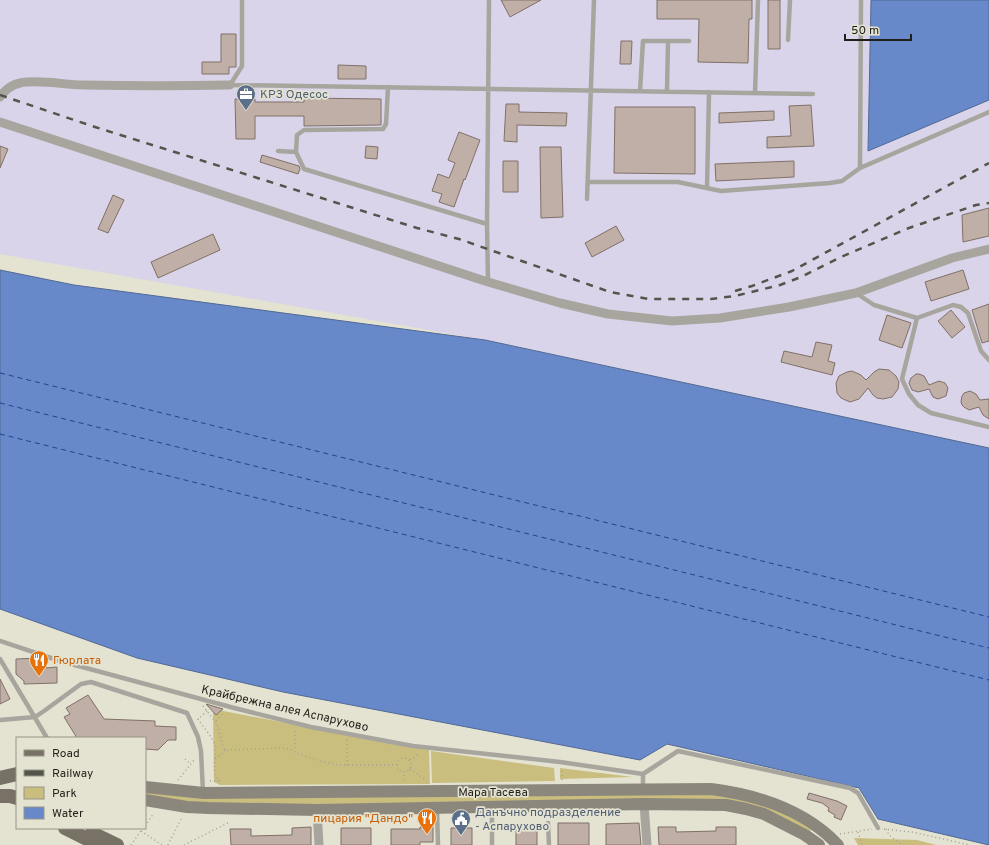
<svg xmlns="http://www.w3.org/2000/svg" width="989" height="845" font-family="Overpass,sans-serif">
  <rect width="100%" height="100%" fill="#e4e2d1"/>
  <path fill="#d9d4e9" d="M0,0H871L868,150L989,100V448L485,340L0,254Z"/>
  <path fill="#cabe7e" d="M213,709L429,750L430,784L220,785L214,782Z
    M431,751L554,768L555,781L432,783Z
    M560,768L633,777L560,779Z
    M145,787L729,795L790,815L811,829L810,832L746,809L317,810L145,800Z
    M854,838L917,840L936,845H858Z"/>
  <path fill="#6789ca" stroke="#526995" d="M871,0H989V100L868,151Z
    M0,270L74,285L485,340L989,448V845L878,819L859,788L667,744L640,760L283,692L137,658L0,609Z"/>
  <g fill="none" stroke-linecap="round" stroke-linejoin="round">
    <path stroke="#1e4391" stroke-width="1" stroke-dasharray="5 4" stroke-linecap="butt" d="M0,373L989,617
      M0,403L989,648
      M0,434L989,680"/>
  </g>
  <path fill="#c0afa7" stroke="#7f7068" d="M501,0H541L510,17Z
    M657,0H752V19H749L748,63L698,62L699,19H657Z
    M768,0H780V49H768Z
    M221,34H236V67H229V74H202V62H221Z
    M621,41H632L631,64H620Z
    M338,65L366,66V79H338Z
    M304,98L381,99V125L304,126V116H255V139H236L235,99H255V102H304Z
    M506,104H519V112L567,113L566,126L517,125V142L504,141Z
    M811,105L814,146L767,148V137L791,136L789,106Z
    M615,107H695V174L614,173Z
    M774,111V120L719,123V113Z
    M459,132L480,140L465,180L464,179L454,207L439,202L442,194L432,191L438,174L449,178L455,163L448,160Z
    M0,146L8,149L0,168Z
    M366,146L378,147L377,159L365,158Z
    M540,147H561L563,217L541,218Z
    M262,155L299,166L300,169L298,174L260,162Z
    M503,161H518V192H503Z
    M794,161V177L716,181L715,164Z
    M113,195L124,200L108,233L98,229Z
    M989,208V236L963,242L962,215Z
    M616,226L624,240L592,257L585,243Z
    M213,234L220,250L158,278L151,262Z
    M963,270L969,289L931,301L925,282Z
    M989,304V341L982,343L972,310Z
    M951,310L965,327L952,338L938,321Z
    M887,315L911,323L902,348L879,340Z
    M816,342L832,345L828,361L835,363L832,375L781,362L784,351L812,357Z
    M879,369L889,370L896,376L899,382L898,389L892,397L883,399L877,398L873,395L868,388L859,399L850,402L841,398L837,393L836,383L839,376L847,372L852,371L861,375L866,380L874,372Z
    M916,374H919L924,376L929,385L939,381L945,383L948,388L946,396L938,399L933,397L929,389L918,392L912,390L909,383L911,378Z
    M970,391L976,394L980,400L989,399V419L983,415L979,407L969,410L964,407L962,405L961,402L962,396L964,393Z
    M40,658L46,660V668L57,667V683L24,684V681L16,674V659Z
    M0,679L10,699L0,704Z
    M88,695L104,719L155,721V726L176,727V740H168L158,750L145,749V738H77L64,717L70,714L66,708Z
    M206,704L223,709L216,715Z
    M809,793L837,801L847,806L841,820L834,817L835,815L828,811L829,808L822,803L807,799Z
    M558,823H589V845H558Z
    M639,823L641,845H606V824Z
    M433,826V842H420V845H391V829H420V827Z
    M311,827V845H231L230,829H251V836L292,835V828Z
    M658,827H676V832L716,831V827H736V845H659Z
    M341,828H371V845H341Z
    M451,828H472V845H451Z
    M516,828H537V845H516Z"/>
  <g fill="none" stroke-linecap="round" stroke-linejoin="round">
    <path stroke="#a3a294" stroke-width="1.5" stroke-dasharray="1 3" stroke-linecap="butt" d="M203,706L217,724L222,743L225,750L283,748L292,750L299,754L324,762L339,765H397
      M207,711L198,719C203,727 212,736 215,746C217,758 209,775 222,782
      M216,721L224,712
      M295,731V751
      M347,740V766
      M397 765a7 7 0 1 1 14 0a7 7 0 1 1-14 0Z
      M215,758L221,755L225,750
      M185,759L191,764
      M410,760L418,754
      M410,769L427,781
      M178,780L194,760
      M404,780V772
      M562,780V768
      M210,781H220
      M145,826L154,813
      M884,829L912,832L970,845
      M886,829L889,835L902,845
      M141,831L162,845
      M858,832L862,845
      M840,834L872,829
      M131,845L143,828
      M168,845L182,817
      M184,845L228,823"/>
    <path stroke="#a8a59e" stroke-width="4.5" d="M788,40L790,0
      M230,85L813,94
      M230,85L242,66V0
      M640,91L643,41H689
      M667,91L668,41
      M755,93L758,0
      M278,151L296,152L304,169L487,224
      M296,152L297,135L304,130L383,129L386,124L388,87
      M860,168L861,0
      M588,182H678L721,191L830,183L842,181L860,168L989,112
      M707,188L709,92
      M587,199L594,0
      M488,282L487,224L489,0
      M856,293L874,305L917,318L953,305L961,307L968,313L981,351L989,360
      M917,318L902,379L909,394L918,405L931,413L989,427
      M0,641L60,661L238,709L311,727L413,746L560,762L643,774
      M0,659L47,738
      M0,720L35,717L44,711L81,684L91,682L187,713L198,737L201,751L203,792
      M643,774L678,751L850,788L858,793L878,828
      M643,774V788
      M492,808V845
      M437,809L438,845
      M548,823L549,845"/>
    <path stroke="#a8a59e" stroke-width="9" d="M0,97C5,90 11,85 20,83C39,79 64,85 84,85C133,86 181,86 230,85
      M0,122L488,282L560,303L608,314L672,321L720,318L789,307L856,293L952,258L989,249
      M644,804L647,845
      M317,810L319,845"/>
    <path stroke="#8c877d" stroke-width="12" d="M145,787L204,793L711,789C758,795 805,810 838,845
      M145,800L187,807L208,808L317,810L644,804L726,805L746,809L764,814L805,835L819,845"/>
    <path stroke="#787266" stroke-width="14" d="M0,778L17,774
      M0,796H10L17,798
      M65,828L99,845
      M92,833L117,845"/>
    <path stroke="#55544b" stroke-width="2.5" stroke-dasharray="7 7" stroke-linecap="butt" d="M0,95L95,127L417,228L459,239L610,292L649,299H711L735,296L780,285L801,277L841,257L909,228L976,205L989,203
      M735,291L752,286L792,271L989,163"/>
  </g>
  <defs>
    <g id="office-pin" transform="scale(1)"><path d="M0 17L-7.5 6A9.5 9.5 0 1 1 7.5 6Z" fill="#5c6f8a" stroke="#e4e2d1"/><path d="M-6-3h4V-5.5h4V-3h4V5H-6ZM-1-4.5V-3h2v-1.5ZM-6 0V1H6V0Z" fill="#fff"/></g>
    <g id="restaurant-pin" transform="scale(1)"><path d="M0 17L-7.5 6A9.5 9.5 0 1 1 7.5 6Z" fill="#e8710a" stroke="#e4e2d1"/><path d="M-5-6h1v4h1v-4h1v4h1v-4h1v5L-1.5 .5V6h-2V.5L-5-1ZM5-6V6H3V1.5H1.5Q1.5-4 5-6Z" fill="#fff"/></g>
    <g id="civic-pin" transform="scale(1)"><path d="M0 17L-7.5 6A9.5 9.5 0 1 1 7.5 6Z" fill="#5c6f8a" stroke="#e4e2d1"/><path d="M-.6-6.5H3V-4.5H.6V-3L4-1V1h2V6H-6V1h2V-1L-.6-3ZM-1.2 2.5V6h2.4V2.5Z" fill="#fff"/></g>
  </defs>
  <g fill-rule="evenodd">
    <use href="#office-pin" x="246" y="94"/>
    <use href="#restaurant-pin" x="39" y="660"/>
    <use href="#restaurant-pin" x="427" y="818"/>
    <use href="#civic-pin" x="461" y="819"/>
  </g>
  <g text-anchor="middle" stroke-width="3.5" stroke-linejoin="round" paint-order="stroke">
    <g font-size="12" fill="#4e5e75" stroke="#e4e2d1" text-anchor="start">
      <text x="260" y="98">КРЗ Одесос</text>
      <text x="475" y="816">Данъчно подразделение<tspan x="475" dy="14">- Аспарухово</tspan></text>
    </g>
    <g font-size="12" fill="#c56008" stroke="#e4e2d1" text-anchor="start">
      <text x="53" y="664">Гюрлата</text>
      <text x="413" y="822" text-anchor="end">пицария "Дандо"</text>
    </g>
    <g font-size="12" fill="#201f19" stroke="#e4e2d1">
      <text transform="translate(285 708) rotate(13)" y="4">Крайбрежна алея Аспарухово</text>
      <text x="493" y="796">Мара Тасева</text>
    </g>
  </g>
  <rect x="16" y="737" width="130" height="92" fill="#e4e2d1" stroke="#969487"/>
  <rect x="24" y="750" width="20" height="6" fill="#787266" stroke="#969487"/>
  <text x="52" y="757" font-size="12" fill="#201f19">Road</text>
  <rect x="24" y="770" width="20" height="6" fill="#55544b" stroke="#969487"/>
  <text x="52" y="777" font-size="12" fill="#201f19">Railway</text>
  <rect x="24" y="787" width="20" height="12" fill="#cabe7e" stroke="#969487"/>
  <text x="52" y="797" font-size="12" fill="#201f19">Park</text>
  <rect x="24" y="807" width="20" height="12" fill="#6789ca" stroke="#969487"/>
  <text x="52" y="817" font-size="12" fill="#201f19">Water</text>
  <path d="M845 34v6h66v-6" fill="none" stroke="#201f19" stroke-width="2"/>
  <text x="851" y="34" font-size="12" fill="#201f19" stroke="#e4e2d1" stroke-width="3" paint-order="stroke">50 m</text>
</svg>
